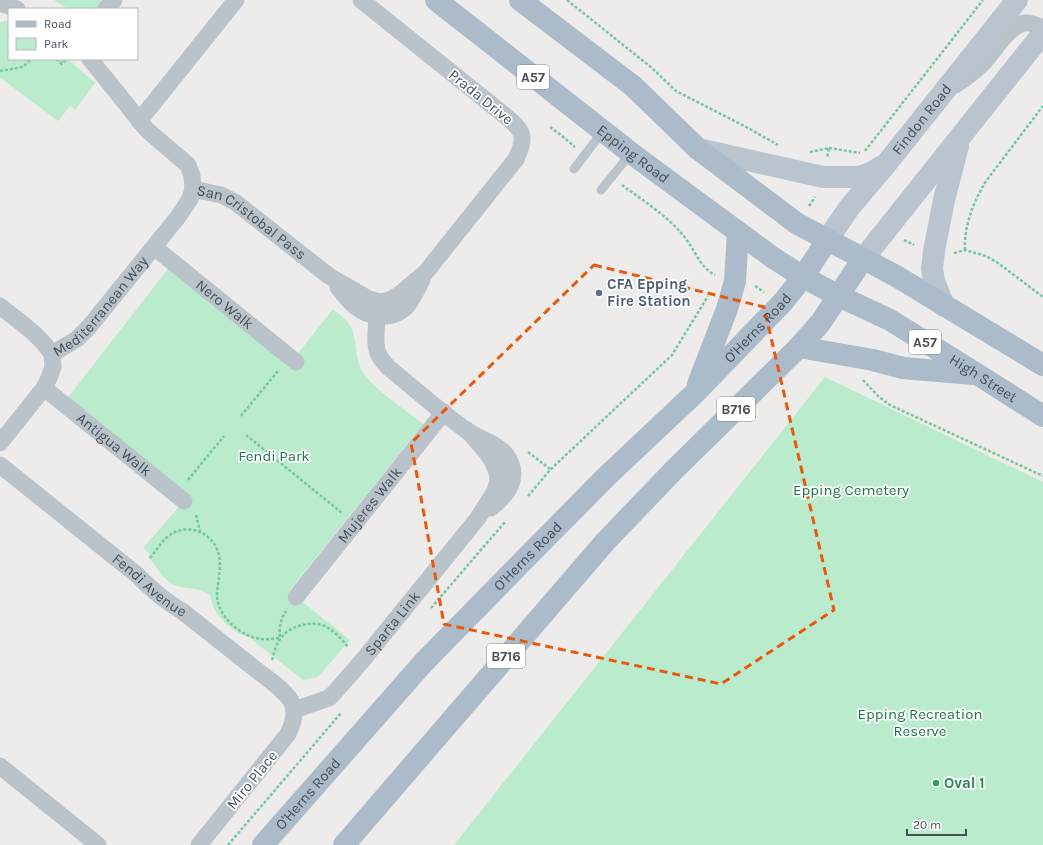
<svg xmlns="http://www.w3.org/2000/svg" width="1043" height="845" font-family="Karla,sans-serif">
  <rect width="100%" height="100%" fill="#eeebeb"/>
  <path fill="#baebcd" d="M54,0H104L96,9H68Z
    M9,20V59H68L95,83L75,110L70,106L58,121L2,79H0V22Z
    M171,265L292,361L333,309C340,315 348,321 352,329C357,343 355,359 362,371C372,388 407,411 423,424L289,591L350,640L318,677L303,680L250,638C231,631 213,616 210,595C207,593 203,591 199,590C190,588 182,588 174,585C162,579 157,566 148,557L150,554L143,548L184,501L66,400Z
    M825,377L1043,482V845H454Z"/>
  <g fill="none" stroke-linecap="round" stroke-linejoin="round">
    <path stroke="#74c79f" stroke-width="2.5" stroke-dasharray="3 2" stroke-linecap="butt" d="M567,0L652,68L676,91L750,129L778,145
      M56,59L62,64L66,59
      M0,71L23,67L31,59
      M550,127L562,136L575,147
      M829,148L860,153
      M865,151L983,0
      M810,152L829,148L827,158
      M622,185C642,200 666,215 682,234C694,247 699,267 715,275
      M809,206L815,197
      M904,240L914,245
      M965,250C964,225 973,203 986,181L1043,106
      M954,253L965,250L986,256L998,263L1043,297
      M755,286L764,292
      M863,380L879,397L890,405L1043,476
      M241,416L278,371
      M246,435L342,513
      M528,452L550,469
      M188,480L224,436
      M528,496L550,470L672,355L708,296
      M196,515L200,531
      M150,558C156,551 162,540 170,535C189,522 215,533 219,556C222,569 217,583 217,596C218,617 241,637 262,639C268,640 274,638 280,638C279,627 280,621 286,611
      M431,608L505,522
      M272,660C274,653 276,645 280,639C289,626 310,620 325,626C334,631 342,639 348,647
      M228,845L341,713"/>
    <path stroke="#bac3ca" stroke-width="9" d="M574,169L603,131
      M601,190L631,153"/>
    <g stroke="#bac3ca" stroke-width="17">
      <path d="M0,3L17,9"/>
      <path d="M106,9L114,0"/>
      <path id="s1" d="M90,59L147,130L188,165L192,176L193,189L221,195L235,202L329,276L369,299L379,302L390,300L400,294L426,272L516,159C528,134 522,130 503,114L361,0"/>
      <path d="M955,85C966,78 976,71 985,61C995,50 1009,25 1025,23C1031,22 1038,26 1043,28"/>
      <path d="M139,121L236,0"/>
      <path id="s2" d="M154,247L296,362"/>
      <path d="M338,287C343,293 348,301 355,306C369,318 392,321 406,307C413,299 417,289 422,280"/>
      <path d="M379,302C378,315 373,341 378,353C380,359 385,364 389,368C415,389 439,411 466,430C477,438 499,444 507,456C521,478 508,494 491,508"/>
      <path d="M0,306C18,321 39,334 52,354"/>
      <path id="s3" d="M44,388L184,501"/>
      <path id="s4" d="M0,443L44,388L49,378L53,367L52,354L77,339L89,327L178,217L190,199L193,189"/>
      <path id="s5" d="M0,465L136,574C150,588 164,601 182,611C206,630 230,649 254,668C266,678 283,688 291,701C297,712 293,724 288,734L199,845"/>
      <path id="s6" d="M296,597L444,412"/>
      <path id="s7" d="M294,710L329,698L335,692L362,661L478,518L495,491L498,481L497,472L493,462L487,453L467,430"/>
      <path d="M0,766L98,845"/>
    </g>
    <g stroke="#b9c4cf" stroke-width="22">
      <path d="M698,149L823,177H859L871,173L882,166"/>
      <path id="s8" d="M828,239L849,208L887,163L1017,0"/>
      <path d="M863,259L1043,33"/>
      <path d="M944,306L934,281L932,269L934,251L944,200L958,146"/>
    </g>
    <g stroke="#acbbca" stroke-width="22">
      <path id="s9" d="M436,0L631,153L772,257L803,277L839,296L890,320L977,374L1043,416"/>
      <path d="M520,0L633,86L698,149L783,213L796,223L896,276L1043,365"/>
      <path d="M799,347L873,360L903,368L973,374"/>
      <path d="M698,384L727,309L735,281L738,232"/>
      <path id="s10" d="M263,845L424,662L518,566L607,476L695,393L783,302L803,277L828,239"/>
      <path d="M344,845L605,542L673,471L799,347L821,322L863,259"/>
    </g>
  </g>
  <path fill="none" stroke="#e8590c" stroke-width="3" stroke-dasharray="8 5" stroke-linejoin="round" d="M594,265L764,307L834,610L721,684L444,624L411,443Z"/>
  <circle fill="#5c6f8a" stroke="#fff" stroke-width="1.5" cx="599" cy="293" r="4"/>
  <circle fill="#2e9e5b" stroke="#fff" stroke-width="1.5" cx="936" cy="783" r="4"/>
  <g text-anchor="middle" stroke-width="3.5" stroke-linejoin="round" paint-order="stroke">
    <g fill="#fff" stroke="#7d848a" stroke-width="1">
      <rect x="517" y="65" width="32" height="24" rx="3"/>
      <rect x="909" y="330" width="32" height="24" rx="3"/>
      <rect x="717" y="397" width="38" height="24" rx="3"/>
      <rect x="487" y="644" width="38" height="24" rx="3"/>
    </g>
    <g font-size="14" font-weight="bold" fill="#454f58">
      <text x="533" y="82">A57</text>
      <text x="925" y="347">A57</text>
      <text x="736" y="414">B716</text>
      <text x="506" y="661">B716</text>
    </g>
    <g font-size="15" fill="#454f58" stroke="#fff">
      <text transform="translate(481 97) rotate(39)" y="5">Prada Drive</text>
      <text dy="5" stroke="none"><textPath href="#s8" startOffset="152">Findon Road</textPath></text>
      <text dy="5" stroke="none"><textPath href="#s9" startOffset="250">Epping Road</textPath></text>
      <text dy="5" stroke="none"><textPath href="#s1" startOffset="238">San Cristobal Pass</textPath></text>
      <text dy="5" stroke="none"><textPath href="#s2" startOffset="91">Nero Walk</textPath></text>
      <text dy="5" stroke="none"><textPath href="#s4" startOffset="175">Mediterranean Way</textPath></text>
      <text dy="5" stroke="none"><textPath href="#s10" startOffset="716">O'Herns Road</textPath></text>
      <text dy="5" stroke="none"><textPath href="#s9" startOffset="667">High Street</textPath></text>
      <text dy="5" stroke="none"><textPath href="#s3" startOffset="90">Antigua Walk</textPath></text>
      <text dy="5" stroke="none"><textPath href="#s6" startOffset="118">Mujeres Walk</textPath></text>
      <text dy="5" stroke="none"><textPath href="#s10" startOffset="392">O'Herns Road</textPath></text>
      <text dy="5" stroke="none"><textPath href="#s5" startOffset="192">Fendi Avenue</textPath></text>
      <text dy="5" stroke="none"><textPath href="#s7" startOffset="135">Sparta Link</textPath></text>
      <text transform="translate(252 780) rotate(-51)" y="5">Miro Place</text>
      <text dy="5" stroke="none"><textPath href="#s10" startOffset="68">O'Herns Road</textPath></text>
    </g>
    <g font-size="15" font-weight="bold" fill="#4e5e75" stroke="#fff" text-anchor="start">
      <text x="607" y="289">CFA Epping<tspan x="607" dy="17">Fire Station</tspan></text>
    </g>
    <g font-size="15" fill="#1a7448" stroke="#fff">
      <text x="274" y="461">Fendi Park</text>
      <text x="851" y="495">Epping Cemetery</text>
      <text x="920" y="719">Epping Recreation<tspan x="920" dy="17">Reserve</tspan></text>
    </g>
    <g font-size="15" font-weight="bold" fill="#27864d" stroke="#fff" text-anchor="start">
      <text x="944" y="788">Oval 1</text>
    </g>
  </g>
  <rect x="8" y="8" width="130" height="52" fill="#ffffff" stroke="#b5b9bc"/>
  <rect x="16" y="21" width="20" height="6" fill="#acbbca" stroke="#b5b9bc"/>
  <text x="44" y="28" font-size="12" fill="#454f58">Road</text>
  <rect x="16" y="38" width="20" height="12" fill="#baebcd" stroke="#b5b9bc"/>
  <text x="44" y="48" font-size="12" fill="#454f58">Park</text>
  <path d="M907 829v6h59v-6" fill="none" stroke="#454f58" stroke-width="2"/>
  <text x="913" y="829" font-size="12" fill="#454f58" stroke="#ffffff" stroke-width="3" paint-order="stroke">20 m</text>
</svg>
